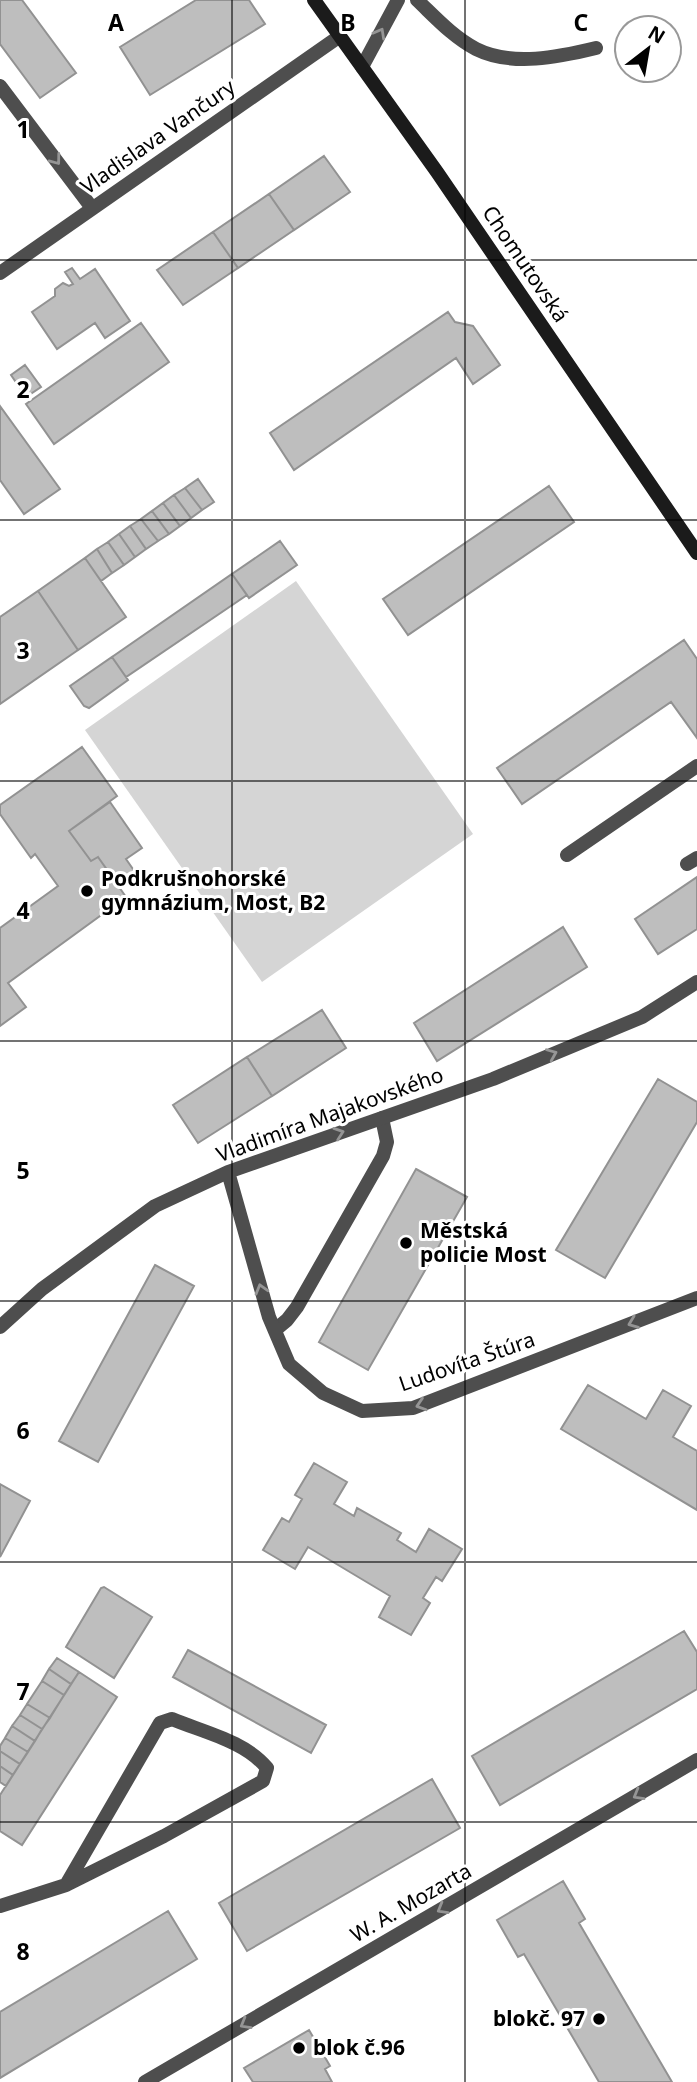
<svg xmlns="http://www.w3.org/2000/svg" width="697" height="2082" font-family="'Noto Sans',sans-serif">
  <rect width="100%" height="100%" fill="#fff"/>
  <path fill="#d5d5d5" d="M296,581L473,834L262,982L85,730Z"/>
  <path fill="#bebebe" stroke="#929292" stroke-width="2" d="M0,0H22L76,73L40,98L0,44Z
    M196,0H249L265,24L150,95L120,47Z
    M324,156L350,192L294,230L269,194Z
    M269,194L294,230L238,268L213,232Z
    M213,232L238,268L183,305L157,270Z
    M72,268L80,279L95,269L130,321L105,338L95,323L57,349L32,312L55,296V289L63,283L69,286L73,284L65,272Z
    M448,312L455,322L473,326L500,365L473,384L456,358L294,470L270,433Z
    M141,323L169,362L54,444L26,404Z
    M25,365L41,387L26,397L11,375Z
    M0,406L60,489L24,514L0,480Z
    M198,479L214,502L202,510L185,488Z
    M549,486L574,522L408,635L383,599Z
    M185,488L202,510L191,518L174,495Z
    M174,495L191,518L180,526L163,503Z
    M163,503L180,526L169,534L152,511Z
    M152,511L169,534L158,541L141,519Z
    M141,519L158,541L146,549L130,526Z
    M130,526L146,549L135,557L119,534Z
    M119,534L135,557L124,565L108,542Z
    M280,541L297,565L249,598L232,574Z
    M108,542L124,565L112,573L97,549Z
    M97,549L112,573L101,581L85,558Z
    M85,558L126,617L78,650L38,591Z
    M232,574L247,595L126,677L112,657Z
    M38,591L78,650L0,704V617Z
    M684,640L697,659V738L671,702L522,804L497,768Z
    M112,657L128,680L89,708L84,706L70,686Z
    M82,747L117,796L69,831L91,861L98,857L126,897L8,983L26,1007L0,1026V928L58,886L35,854L31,858L0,814V805Z
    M110,802L142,848L126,859L135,872L118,885L98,857L91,861L69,831Z
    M697,877V929L658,954L635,919Z
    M563,927L587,967L437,1061L414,1023Z
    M322,1010L346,1048L272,1096L247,1057Z
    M247,1057L272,1096L198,1143L173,1105Z
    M658,1079L697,1102V1122L605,1278L556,1250Z
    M416,1169L467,1197L368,1370L319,1342Z
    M155,1265L194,1286L98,1462L59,1441Z
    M588,1385L646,1419L663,1390L691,1406L673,1437L697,1451V1510L561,1429Z
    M314,1463L347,1482L334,1504L354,1516L357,1508L401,1533L397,1540L416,1552L429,1529L462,1549L442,1581L436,1577L423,1598L430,1603L411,1635L379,1617L390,1596L308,1547L295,1569L263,1550L282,1518L289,1522L302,1499L295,1495Z
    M0,1484L30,1501L0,1557Z
    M104,1587L152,1617L114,1678L66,1647L101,1588Z
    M684,1631L697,1652V1689L500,1805L472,1756Z
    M188,1650L326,1725L311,1753L173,1677Z
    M57,1658L79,1672L71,1684L49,1669Z
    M49,1669L71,1684L64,1695L42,1681Z
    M79,1672L117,1697L22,1845L0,1831V1795Z
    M42,1681L64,1695L50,1718L27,1704Z
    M27,1704L50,1718L42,1729L20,1715Z
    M20,1715L42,1729L35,1741L12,1726Z
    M12,1726L35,1741L28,1752L5,1738Z
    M5,1738L28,1752L20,1764L0,1751V1746Z
    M0,1751L20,1764L13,1775L0,1766Z
    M0,1766L13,1775L6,1786L0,1782Z
    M432,1779L460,1828L247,1951L219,1903Z
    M563,1881L585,1919L579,1923L672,2082H599L524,1954L518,1957L497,1920Z
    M168,1911L197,1959L0,2078V2012Z
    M309,2030L330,2066L325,2069L332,2082H253L244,2068Z"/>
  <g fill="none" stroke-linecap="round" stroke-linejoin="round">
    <path stroke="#4e4e4e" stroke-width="14" d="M417,0C435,17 453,37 476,49C512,67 559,57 596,48
      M362,67L398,0
      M567,855L697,766
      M687,864L697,858
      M275,1330L287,1320L297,1307L383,1156L387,1142L382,1118
      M0,1906L66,1885L164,1836L263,1781L267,1768C245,1741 203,1732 172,1719L160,1723L66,1885"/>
    <path stroke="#4e4e4e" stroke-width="14" d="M0,86L92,208
      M0,273L340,36
      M228,1172L269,1317L289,1364L323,1393L362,1411L413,1408L697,1298
      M0,1327L42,1289L155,1206L228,1172L493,1079L642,1017L697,982
      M145,2082L697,1760"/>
    <path stroke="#1b1b1b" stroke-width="14" d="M314,0L437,172L697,553"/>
  </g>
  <defs><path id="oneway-chevron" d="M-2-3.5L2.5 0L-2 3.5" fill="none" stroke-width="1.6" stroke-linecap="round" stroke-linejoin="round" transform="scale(1.75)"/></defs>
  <g stroke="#959595">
    <use href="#oneway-chevron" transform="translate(380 33) rotate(-61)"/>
    <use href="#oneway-chevron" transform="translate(56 160) rotate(53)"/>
    <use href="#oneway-chevron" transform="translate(552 1054) rotate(-23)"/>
    <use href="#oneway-chevron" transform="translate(339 1133) rotate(-19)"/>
    <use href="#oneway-chevron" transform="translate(261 1289) rotate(-106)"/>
    <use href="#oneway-chevron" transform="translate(633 1323) rotate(159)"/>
    <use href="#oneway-chevron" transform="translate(421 1405) rotate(162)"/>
    <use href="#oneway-chevron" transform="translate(638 1795) rotate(150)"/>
    <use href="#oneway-chevron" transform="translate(442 1909) rotate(150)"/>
    <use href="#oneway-chevron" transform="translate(245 2024) rotate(150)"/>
  </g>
  <path fill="none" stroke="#000" stroke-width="2" stroke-opacity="0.55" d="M232,0V2082M465,0V2082M0,260H697M0,520H697M0,781H697M0,1041H697M0,1301H697M0,1562H697M0,1822H697"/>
  <g fill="#000" stroke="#fff" stroke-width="2.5">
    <circle cx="87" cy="891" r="7"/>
    <circle cx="406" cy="1243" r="7"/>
    <circle cx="599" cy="2019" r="7"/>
    <circle cx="299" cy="2048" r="7"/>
  </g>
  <g text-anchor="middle" stroke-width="6" stroke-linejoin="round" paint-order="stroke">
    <g font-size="21" fill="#000" stroke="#fff">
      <text transform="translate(158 137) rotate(-35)" y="7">Vladislava Vančury</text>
      <text transform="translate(525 264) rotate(56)" y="7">Chomutovská</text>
      <text transform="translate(330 1115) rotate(-20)" y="7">Vladimíra Majakovského</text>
      <text transform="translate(467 1362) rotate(-19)" y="7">Ludovíta Štúra</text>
      <text transform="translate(411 1903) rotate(-30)" y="7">W. A. Mozarta</text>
    </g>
    <g font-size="21" font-weight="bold" fill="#000" stroke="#fff" text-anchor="start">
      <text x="101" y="886">Podkrušnohorské<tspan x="101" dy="24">gymnázium, Most, B2</tspan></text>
      <text x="420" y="1238">Městská<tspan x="420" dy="24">policie Most</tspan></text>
      <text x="585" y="2026" text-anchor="end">blokč. 97</text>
      <text x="313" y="2055">blok č.96</text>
    </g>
  </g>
  <g font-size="23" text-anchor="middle" font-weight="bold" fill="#000" stroke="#fff" stroke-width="6" stroke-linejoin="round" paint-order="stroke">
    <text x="116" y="31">A</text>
    <text x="348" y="31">B</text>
    <text x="581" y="31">C</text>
    <text x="23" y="138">1</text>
    <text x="23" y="398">2</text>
    <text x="23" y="659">3</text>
    <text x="23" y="919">4</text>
    <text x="23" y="1179">5</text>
    <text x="23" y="1439">6</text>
    <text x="23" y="1700">7</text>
    <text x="23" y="1960">8</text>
  </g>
  <g transform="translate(648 49) rotate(31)"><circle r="33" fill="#ffffff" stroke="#999999" stroke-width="2"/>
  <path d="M0-5L12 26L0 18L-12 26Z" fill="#000000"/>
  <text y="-10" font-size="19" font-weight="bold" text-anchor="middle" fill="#000000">N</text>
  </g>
</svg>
